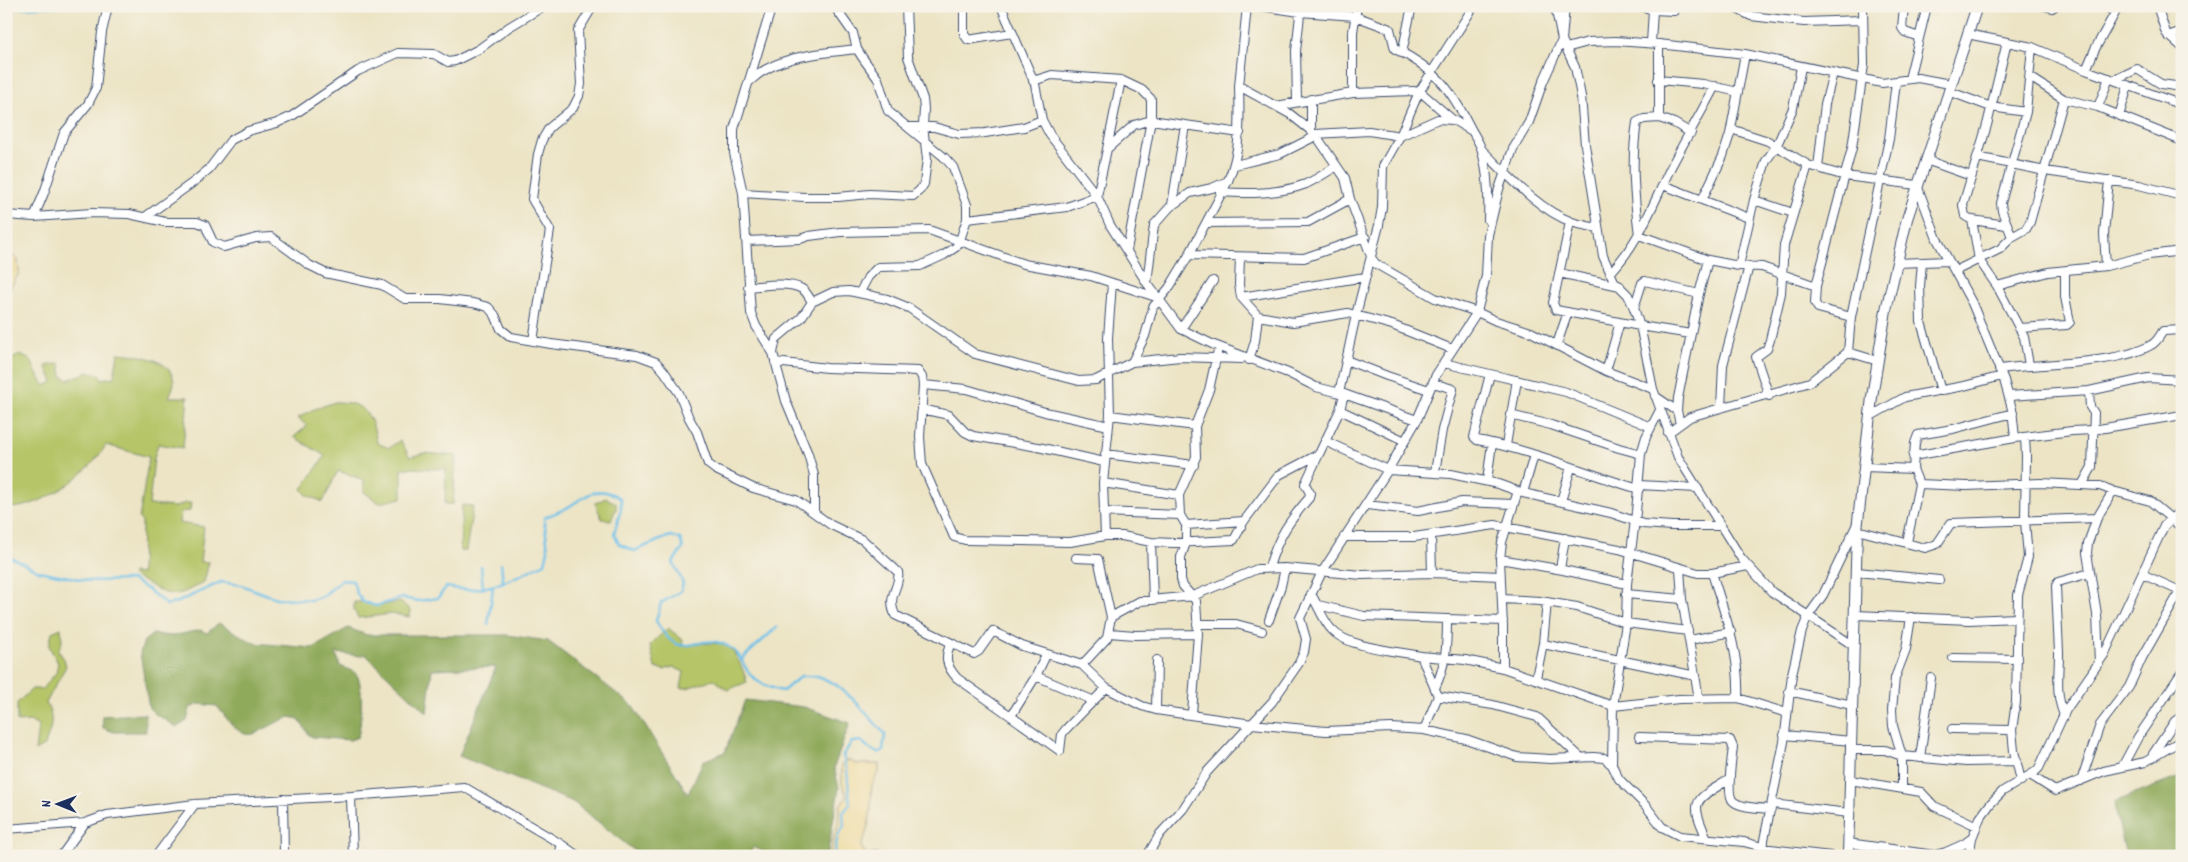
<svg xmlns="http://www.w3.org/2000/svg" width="2188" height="862" font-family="Dekko,sans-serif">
  <rect width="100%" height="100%" fill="#f7f3e8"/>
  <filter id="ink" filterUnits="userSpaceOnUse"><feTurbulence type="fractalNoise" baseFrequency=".02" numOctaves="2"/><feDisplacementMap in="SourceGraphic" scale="10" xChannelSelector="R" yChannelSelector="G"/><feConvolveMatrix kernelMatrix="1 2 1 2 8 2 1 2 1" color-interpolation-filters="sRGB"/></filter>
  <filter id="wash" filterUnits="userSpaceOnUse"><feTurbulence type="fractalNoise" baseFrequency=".0096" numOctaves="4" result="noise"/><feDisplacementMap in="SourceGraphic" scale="20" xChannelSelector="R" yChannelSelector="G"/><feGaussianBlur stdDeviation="1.12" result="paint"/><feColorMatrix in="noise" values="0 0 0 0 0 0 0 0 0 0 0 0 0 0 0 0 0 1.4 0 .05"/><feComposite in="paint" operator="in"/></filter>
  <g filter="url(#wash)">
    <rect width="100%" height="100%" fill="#ece4c5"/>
    <path fill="#b5c567" stroke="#687a62" d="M118,353C137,355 171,357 174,382C174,386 171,392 169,397H188L183,448L158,444L154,458L149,505L176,507L185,503H191L190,511L181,512L179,523L204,527L200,562H209L204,582C166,604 168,593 133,576L132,573L141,574L142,522L139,519L149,457L106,445C89,474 44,507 10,508L9,499H6V362L20,355L31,360L37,374L45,386L53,382L46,366L60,363L62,376L68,380L88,372L99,374L102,379L114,377Z
      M335,402C366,402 372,415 377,443L389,448L400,440L410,457L425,453L456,456L453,504H445L446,469L402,468V498L379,503L364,492V480L338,471L323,502L307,495L302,489L325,456L294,437L307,426L298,418L312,410Z
      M606,498L616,503V509L611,520L602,519L595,503Z
      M462,505L473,506L466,551H460Z
      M354,602H363L376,606L400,602L411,610L410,617L393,614L358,618L354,610Z
      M61,628L62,642L58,650L64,659L66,666L46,703C55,720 51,727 45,745L35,751L38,726L30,721L17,722V703L32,689H42L56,673L58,663L49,646L52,632Z
      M668,628L683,640L682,646C724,640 733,639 747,682L727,690L714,679L687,688H681L684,672L673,667L664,670L655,668L650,645Z"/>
    <path fill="#90aa5c" stroke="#566c5d" d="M219,623L254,643L313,648L348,628L367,635H507L548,641L632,705L688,794L703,761L725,752L745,700L804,707L850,723L834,767L839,788L827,856H771L754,847L748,856H731L721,848L713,856H641L573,802L459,756L496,667L432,669L427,713L365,654L361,656L336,653L340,666C345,668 352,670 355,673C365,681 361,725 358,737L350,740L313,737L309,735L299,719L290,717C249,732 251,752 217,706L199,704L190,708L187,721L177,727L155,714L149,708L140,653L144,641L153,634L172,636L200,630L207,633Z
      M145,714L146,732H114L103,728L102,716Z
      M2182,776V856H2126L2114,802Z"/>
    <path fill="#eeda9e" stroke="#84847e" d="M6,251L18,260L19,273L6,295Z
      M849,760L856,764H879V772C869,787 872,788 871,805C871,818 866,835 861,847L867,855L877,854L878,856H830L834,835L839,824L840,805L847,797L842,784V763Z"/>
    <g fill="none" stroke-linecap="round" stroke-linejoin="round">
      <path stroke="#6dc0e9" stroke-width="2.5" d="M6,8L61,6
        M6,555L39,571L89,581L132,580L147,589L167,605L178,602L221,582L241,585L276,598L311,600L323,596L342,580L353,581L357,594L363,602L376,606L402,598L418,601L438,598L446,587C484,596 512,579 545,563L548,550L544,518C552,514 562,511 570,506C588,494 600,484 621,499V509L614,534L619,544L634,551L670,536L680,539L683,548L673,562L683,583L681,591L661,603L656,621C682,669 697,628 729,647C740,653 741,661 747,670C755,683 769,688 783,691L801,676H818L835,684L854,700L885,734L883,750L878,753L870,749L861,741L852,742L843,755L847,770L850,804L843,813L844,826L838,835L834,856
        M501,564L503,582
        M481,566L483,589
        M488,625L493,587
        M742,659L777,627
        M2168,856L2182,840"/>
    </g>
  </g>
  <g filter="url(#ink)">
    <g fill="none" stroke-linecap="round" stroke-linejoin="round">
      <g stroke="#3a4a6d" stroke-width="10">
        <path id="minor" d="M772,6L734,129V153L743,193L751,313L756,326L773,353
          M834,6L853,33L857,49L862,57L878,79L888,111L944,157L953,167L967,205V219L960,240L956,247L944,255L920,266L878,267L868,277L860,292
          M964,6V34L968,40L1012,33
          M1001,6L1035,84L1042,120L1050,135L1097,196L1110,225L1147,283L1181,329L1214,345L1288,373L1316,387L1344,394L1417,420
          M1247,6L1239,86L1290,114L1315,134L1345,178L1350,199L1372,259L1376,264L1435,298L1477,312L1496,321L1531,332L1606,371L1653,389
          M1260,6L1300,12L1355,16L1390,29L1395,49C1436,69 1450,88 1470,127C1474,135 1480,143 1482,151C1488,173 1489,198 1488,220
          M1555,6L1562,40L1575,67L1581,96L1585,145L1603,256L1614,281L1628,295L1634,308L1641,330L1653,389L1678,457L1741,558L1772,592L1854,646
          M1641,6L1653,10L1674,11L1676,6
          M1731,6L1751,16L1785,20L1804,22L1862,20
          M1904,6L1902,28L1905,32L1919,37
          M2045,6L2052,8L2055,6
          M2157,6L2166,33L2182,47
          M1967,34L2032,47L2086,70L2182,105
          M2168,36L2182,31
          M2007,42L1987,125L1963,205L1965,216L1972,220L1979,260L1997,286L2048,272L2106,266L2149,255L2182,251
          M1651,43L1653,10
          M1659,44V118L1674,123L1691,133
          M1566,48L1588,42L1615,41L1659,44L1745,54L1882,83L1918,78L1950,84
          M1402,53L1412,6
          M2086,70L2095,49L2115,13L2114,11L2104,6
          M2030,77L2064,99L2098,107L2109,78
          M1909,79L1927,6
          M1658,80L1703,84L1738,92
          M2114,80L2137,69L2161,84L2182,87
          M750,81C777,55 821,53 857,49
          M1033,81L1052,75L1121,80L1142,90L1151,99V120L1127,250
          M1948,91L1991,107L2026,112
          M1353,93V32L1357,6
          M1311,99V131
          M1297,102L1296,51L1301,6
          M1276,106L1353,93L1414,91L1423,94L1453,120L1472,131
          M2098,107L2182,141
          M2119,116L2128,86
          M1659,118L1644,119L1637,122C1631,160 1634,196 1639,235L1708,260L1739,266L1762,267L1816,286L1815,303L1818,308L1851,317
          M908,127H934L959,134L985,133L1024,127L1042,120
          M1731,129L1768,141L1808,165L1845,176L1917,185L1937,239L1972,303L2004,380L2012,409L2015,438
          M1315,134L1369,131L1400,136L1438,119L1453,120
          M1107,149L1121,80
          M1482,150C1507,174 1538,210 1572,222C1580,225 1589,226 1598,228
          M1977,157L2045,171L2139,185L2182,196
          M1926,160L1971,176
          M1235,165L1280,154L1316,136
          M1818,168L1825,104L1833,73
          M1228,181L1189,255L1169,288L1153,307L1145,336L1132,362L1180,357L1241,359
          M1663,185L1702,200L1723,156L1730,134L1745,54
          M1220,192C1247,194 1280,194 1306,184C1317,179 1327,172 1337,166
          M743,193L804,197H838L870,194L913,196L920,190L924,184L927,159L923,126L924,109L923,99L908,57L906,6
          M1702,200L1749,218
          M1172,205L1185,125
          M1793,213L1754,200L1766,161L1777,145L1793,108L1801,67
          M6,215L34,217L92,213L129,214L165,222H197L205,225L213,242L224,247L256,238L271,237L309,265L325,273L382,285L405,299H440L473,303L488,307L495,315L501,329L511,337L551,344L637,355L656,362L664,371L679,393L689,418L697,432L708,464L716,470L753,488L796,500L831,525L863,540L898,572C901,587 886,595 895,615L974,654L979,651L993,631L1022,646L1082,665L1106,688L1142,706L1156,710L1252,724L1326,731L1391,728L1424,730L1466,739L1517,757L1550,759L1594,757L1604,758L1612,765L1619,779L1646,806L1662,827L1680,836L1744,842L1770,849L1831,856
          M34,217L44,193L64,133L88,104L96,88L102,32L108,6
          M145,217L195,181L209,169L231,140L248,131L277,123L292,116L358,71L398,53L434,54L448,62L455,61L479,49L509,27L544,6
          M967,219L1067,207L1097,196L1107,149L1134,125L1151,120L1240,133
          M1972,220L2006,225
          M1570,222L1553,303L1556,310L1640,326L1691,334
          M1207,223L1308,222L1350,199
          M2012,237L2002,211L2001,203L2026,112L2032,47
          M746,241L800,239L809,236L840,232L929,230L1024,264L1091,276L1156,297
          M1189,255L1304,258L1365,237
          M1240,257L1239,285L1241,297L1365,277
          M1922,262L1920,286L1921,322L1941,391
          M1897,263L1948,261
          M1739,266L1754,200
          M2106,266L2104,234L2109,180
          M1955,271L2000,249L2012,237L2026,229L2030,222L2064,99
          M1559,273L1620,286
          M1610,273C1639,243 1653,204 1671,167C1685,140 1701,113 1715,86
          M1147,283L1154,225L1170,207L1190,193L1212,188L1228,181C1241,150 1240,120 1239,86
          M1816,286L1852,148L1864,65L1863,6
          M1997,286L2024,337L2029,365
          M748,287C764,286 787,281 802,289C806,291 809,297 812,302L801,318L776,339L773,353L786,401L808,454L814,475V512
          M1241,297L1258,316L1293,322L1348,313L1392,325L1452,349
          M812,302L833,292L849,291L887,299L909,308L975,354L1079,381L1096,380L1132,362
          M1634,308L1642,283L1645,281L1699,294
          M2019,328L2067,325L2070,322L2065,297V271
          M1181,329L1213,281
          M533,341L550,230L532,199L538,154L542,140L549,128L573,108L579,96L581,84L578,31L593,6
          M1557,344L1568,312
          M1249,360L1255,341L1258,316
          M1346,360L1387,376L1429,390
          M1878,361L1848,352L1851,317L1889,139L1896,82
          M775,362L827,368L918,371L922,377L923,385L920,437L922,464L954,537L965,540L1070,542L1105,536H1122L1151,542L1173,543L1234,540L1244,521L1279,475L1319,454L1340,410L1344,394
          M1444,363L1490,374L1474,437L1477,440C1532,450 1584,473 1639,489
          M1999,369C2040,363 2117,365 2151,345C2157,342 2159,337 2163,331L2182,330
          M1606,371L1620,322
          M1490,374L1566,392L1651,427
          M1433,383L1453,389L1442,430L1435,472
          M923,385L966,389L1045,412L1109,426
          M1339,393L1356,315L1379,225L1382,207L1383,166L1400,136L1419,92L1474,6
          M1655,396L1677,411
          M1769,396L1756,357L1767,349L1770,340L1781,293L1784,245L1808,165
          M2009,396L2089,391L2148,378L2182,380
          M1721,408L1723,365L1749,266
          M921,409L949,415L965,432L973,436L1038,447L1104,462
          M1340,410L1405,441
          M1110,415L1195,426
          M1510,415L1551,425L1619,448L1641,454
          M1871,416L1905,397L1964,386L2002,376
          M1680,424L1677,411L1678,398L1699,294L1708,260
          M1668,433L1690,417L1810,382L1848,352
          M1325,441L1388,470L1451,474L1498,484L1523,493L1611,513L1643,524L1672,526H1719
          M1506,445L1517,380
          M1105,454L1194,465
          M1913,456L2015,438L2072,431L2093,430L2182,415
          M1865,467L1913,469L1915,443L1918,435L1953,429L2013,413
          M1487,481L1492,443
          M1103,483L1179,495
          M1919,484L1967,486L2041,483L2100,486L2113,491L2150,501L2182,528
          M1639,485L1697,488
          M2082,485L2092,467L2094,413L2090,407L2089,391
          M1523,493L1534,455
          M1561,501L1571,468
          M1367,505L1418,511L1462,502L1514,504
          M1103,512L1180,515L1186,525L1244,521
          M1180,515L1179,495L1196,457L1195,426L1209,390L1217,354
          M1186,525V543L1181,557V579L1183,586L1196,601L1198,634L1192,713
          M1857,530L1925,548L1937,544L1951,523L2097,518
          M1431,535L1432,573
          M1105,536L1103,483L1110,415L1108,338L1112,283
          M1344,537H1414L1495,525L1619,549L1698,573H1712L1748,566
          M1151,542L1153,600
          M1907,542L1919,484L1913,469
          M1076,558L1098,559L1111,617
          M1500,559L1563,570L1627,584
          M1269,567C1278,537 1289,521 1309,498L1310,493L1305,484L1319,454
          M1680,568L1682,599L1699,699
          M1560,569L1565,538
          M1857,572L1939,580
          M1712,573C1725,615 1740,653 1738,698
          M2142,574L2182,592
          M1311,594C1318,605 1323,621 1332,630C1348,648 1398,651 1421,656L1438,696L1424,730
          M1626,594L1682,599
          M1502,599L1540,601L1577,607L1626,623L1688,631
          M1318,605L1364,616L1503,621
          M1856,615L1969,620L2017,618
          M1269,620L1281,586L1285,568
          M1197,624H1236L1262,631
          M1109,633L1135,635L1198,634
          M1690,640L1731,632
          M951,643C944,657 946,666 957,678L1060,751
          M1543,644L1696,676
          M1421,656L1465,660L1503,668L1613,706L1679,699L1738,698L1787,713
          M1953,658L2017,659
          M2099,663L2097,614L2087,553L2088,543L2097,518L2113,491
          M1082,665L1107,638L1111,617L1140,601L1193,596L1257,569L1285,568L1362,575L1432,573L1500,576
          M1503,668V627L1500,559L1502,542L1518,491
          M1036,676L1092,700
          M1536,678L1543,643L1547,602
          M1435,688C1446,665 1447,645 1447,620
          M1789,691L1852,705
          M1438,696L1493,705L1537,717L1580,757
          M1156,710L1157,660
          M2064,715C2055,694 2059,675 2059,653C2058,631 2057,608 2056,586L2058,582L2090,573
          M1011,716L1036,676L1046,655
          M1952,729L2012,730
          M1784,735L1852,741
          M1639,737L1730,740L1733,747C1732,757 1726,794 1733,801C1740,808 1761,808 1771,809
          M1851,750H1885L1902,756L1893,726L1892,710L1895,678L1906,649L1911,617
          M1060,751L1062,734L1066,729L1106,688
          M2153,754L2175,721L2182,716
          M1920,758L1931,678
          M1612,765L1613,706L1626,623L1627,584L1636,512L1641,454L1646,437L1660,410
          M2122,767L2138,737L2182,672
          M2030,775L2055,791L2104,771L2145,762L2182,740
          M1850,780L1921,792L1934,806L1977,826
          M2021,781L2014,751L2012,730L2016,702L2018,595L2028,557L2025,521L2026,456L2025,437
          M2081,781L2100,725L2129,687L2142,658L2182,588
          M1902,787V756L1966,762L2017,761
          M351,796L353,856
          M283,799L284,856
          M1772,804L1849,813
          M6,829L85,823L107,815L195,804L351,796L464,787L561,844L578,856
          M1707,838C1688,799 1696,800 1730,779
          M1848,843L1935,855L1946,852L1964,844L1972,838L1980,818L1991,803L2003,791L2035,772L2039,768L2066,710L2104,655L2164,526L2182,509
          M61,856L85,823
          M156,856L195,804
          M560,856L561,844
          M1147,856L1160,834L1183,809L1207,772L1272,702L1299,663L1304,652L1306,639L1300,618L1322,572L1388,470L1417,420L1436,375L1477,312L1486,276L1488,235L1499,189L1513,149L1529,122L1543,82L1562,40L1565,6
          M1763,856L1764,840L1784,742L1792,674L1802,631L1808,616L1823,595L1856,526
          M1969,856L1972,838"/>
      </g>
      <g stroke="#3a4a6d" stroke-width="12">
        <path id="tertiary" d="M1848,856L1857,530L1872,397L1886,310L1907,219L1977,6"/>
      </g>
      <use href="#minor" stroke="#fff" stroke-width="8"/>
      <use href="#tertiary" stroke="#fff" stroke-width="10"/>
    </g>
  </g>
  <rect width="2188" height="862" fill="none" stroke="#f7f3e8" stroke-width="25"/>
  <g transform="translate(58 804) rotate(271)" stroke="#f7f3e8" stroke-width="4" paint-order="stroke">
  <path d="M0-4L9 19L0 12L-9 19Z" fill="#1b2f5e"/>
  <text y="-8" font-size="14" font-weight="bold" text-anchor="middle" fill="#1b2f5e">N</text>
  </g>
</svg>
